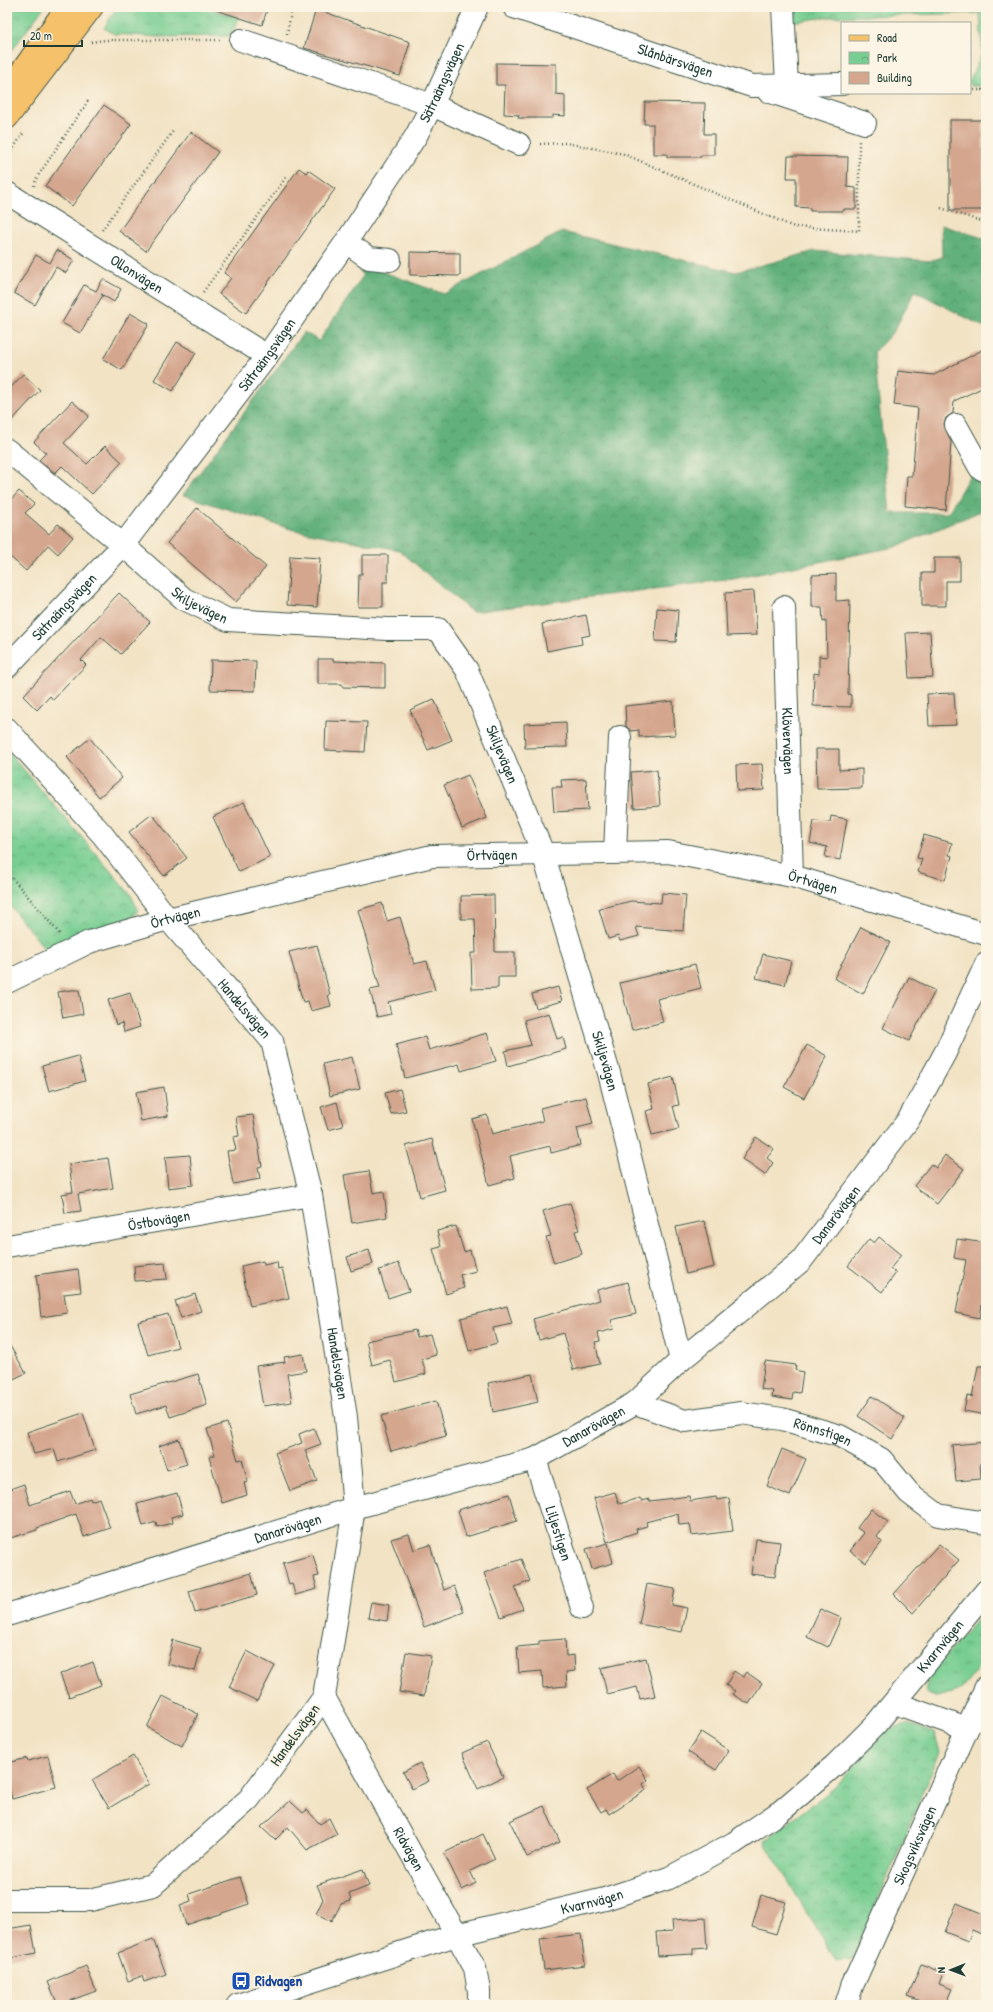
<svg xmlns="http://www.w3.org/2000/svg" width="993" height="2012" font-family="'Patrick Hand',sans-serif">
  <defs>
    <pattern id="grass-tufts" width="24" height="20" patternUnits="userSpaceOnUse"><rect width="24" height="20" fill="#78ce92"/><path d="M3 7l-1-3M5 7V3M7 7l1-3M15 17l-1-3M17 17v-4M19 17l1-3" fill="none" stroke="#62a878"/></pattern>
    <pattern id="forest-crowns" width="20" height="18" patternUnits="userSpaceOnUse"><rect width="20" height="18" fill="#62b17c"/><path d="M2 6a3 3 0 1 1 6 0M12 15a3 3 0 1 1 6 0" fill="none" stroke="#509166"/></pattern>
    <pattern id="park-crowns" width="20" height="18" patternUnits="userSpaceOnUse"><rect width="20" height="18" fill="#78ce92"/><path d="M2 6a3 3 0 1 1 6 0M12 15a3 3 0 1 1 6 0" fill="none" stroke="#62a878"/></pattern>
  </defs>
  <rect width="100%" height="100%" fill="#fcf5e5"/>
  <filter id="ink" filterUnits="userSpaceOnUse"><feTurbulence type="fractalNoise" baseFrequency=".025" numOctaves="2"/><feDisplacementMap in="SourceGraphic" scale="8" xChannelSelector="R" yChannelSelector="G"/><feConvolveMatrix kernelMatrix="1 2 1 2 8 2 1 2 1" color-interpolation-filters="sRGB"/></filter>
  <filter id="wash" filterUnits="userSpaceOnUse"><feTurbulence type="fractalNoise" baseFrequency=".012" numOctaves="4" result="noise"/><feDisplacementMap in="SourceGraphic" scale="16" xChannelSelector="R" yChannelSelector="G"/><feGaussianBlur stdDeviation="0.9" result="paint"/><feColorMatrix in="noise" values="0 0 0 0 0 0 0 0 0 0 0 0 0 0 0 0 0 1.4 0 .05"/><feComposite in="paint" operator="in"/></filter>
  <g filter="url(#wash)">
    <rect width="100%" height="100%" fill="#f2e3c5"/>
    <path fill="url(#grass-tufts)" stroke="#4c8663" d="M7,7H44L7,57Z
      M117,7H214L213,10L239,18L230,36L158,37L114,34L104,28Z
      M986,1609V1649L977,1670L961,1690L938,1697L925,1692L929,1675Z"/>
    <path fill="url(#forest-crowns)" stroke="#407758" d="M941,225L986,239V328L915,291L894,331L874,352L890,513H948L986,447V509L895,547L733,579L472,612L399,550L294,530L183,495L304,332L319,341L363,276L353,261L444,294L562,232L736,272L815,251L930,261L942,257Z"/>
    <path fill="url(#park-crowns)" stroke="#4c8663" d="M787,7H986V86H970V80L982,53L980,13L827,17L784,23Z
      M7,750L131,895L138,910L132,919L50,955L7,902Z
      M909,1724L934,1733L940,1752L853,1959L836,1961L764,1841L834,1788L887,1730Z"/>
    <g id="blocks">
      <path fill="#d4a68e" d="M216,7H268L262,25L216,10Z
        M316,9L410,42L400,76L304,48Z
        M496,63L556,64V94L565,95V116L553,115V118H518L519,115L504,114L505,85H496Z
        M645,102L705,103L704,134H714V155H701V157H667V154H653V124H644Z
        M104,105L131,124L72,206L45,186Z
        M950,120H983L984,210H950Z
        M191,132L218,152L146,251L119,231Z
        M788,156L848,157L847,187L856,188V209H844V211H810V208L796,207V178H787Z
        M299,168L306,173L308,170L335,189L246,313L219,294L231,278L224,273Z
        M57,250L74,260L66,273L56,267L35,305L14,293L36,255L50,263Z
        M410,252L460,253V276L410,275Z
        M103,279L121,289L114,302L101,294L103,295L80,333L62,323L84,285L96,291Z
        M130,313L149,324L122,370L103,359Z
        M177,342L196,353L173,391L154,380Z
        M986,348V386L954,401L953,413L946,418L944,424L951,442L946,510L905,506L907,476H912L918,408L894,405L898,371L934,375Z
        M23,374L40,390L7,426V392Z
        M72,401L89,416L64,443L87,464L105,446L122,462L92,494L62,466L55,473L39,460L46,453L34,442Z
        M19,491L34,504L25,513L49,534L58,524L73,537L58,554L48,545L26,571L7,554V504Z
        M197,508L266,567L236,602L167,543Z
        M362,555H388V582H383V607H358L359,574H362Z
        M290,556L320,558L317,607L287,605Z
        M934,558H960V581H946V606H922V573H934Z
        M836,574V601L850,600L848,694L851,695V707L813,706L814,673L819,674V656L827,657L826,621L823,622L822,607H812V575Z
        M754,591L757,635L727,636L725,593Z
        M119,593L150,622L121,654L101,637L81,660L86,665L53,700L50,696L37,710L23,696Z
        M657,608L678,610L676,642L655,641Z
        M586,615L590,635L581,637L582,644L547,651L542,624Z
        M930,632L933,677L909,678L906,633Z
        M318,659H333V661L385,663V688L342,687V684H318Z
        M211,660L256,661L255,691L210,690Z
        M954,693L956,725L929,726L927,694Z
        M434,699L452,740L428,750L410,710Z
        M673,701L675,735L639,737V730L631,731L626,726L625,706Z
        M326,721L367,722L365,752L325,750Z
        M566,722L567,747L525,748L524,724Z
        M90,738L122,778L99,797L67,757Z
        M816,749H839V770L862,769V788L817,789Z
        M762,764L764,790L737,791L736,765Z
        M657,770L660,806L634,808L631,772Z
        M468,775L487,818L462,828L444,785Z
        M586,779L588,810L554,812L552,787H562L561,780Z
        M244,802L270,857L239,872L213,817Z
        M152,814L187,858L164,876L129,832Z
        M831,816L847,819L840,860L825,857L827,847L810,843L814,821L830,822Z
        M924,835L952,843L949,855L952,856L945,880L918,872L922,859L917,858Z
        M662,893L686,895L683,931L636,927L639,936L620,941L618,936L608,939L599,909L631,901L661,903Z
        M494,895L495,952H515V977H498V988L472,989L471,953H476L475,919H461V896Z
        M382,903L387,921L400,917L414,964L427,961L435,990L388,1002L391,1014L377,1017L370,990L380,988L358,910Z
        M861,927L890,942L863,994L834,978Z
        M317,945L330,995H328L331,1006L311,1011L308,1001L303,1002L289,952Z
        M763,954L791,961L785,985L756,978Z
        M695,964L701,988L657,999L663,1022L632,1030L620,983Z
        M909,977L935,991L909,1041L883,1028Z
        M558,987L562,1001L536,1008L532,994Z
        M72,990H79L83,1014L63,1018L58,992Z
        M130,993L140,1027L124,1032L122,1023L116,1025L108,1000Z
        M549,1013L557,1039L563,1037L566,1049L508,1066L505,1051L531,1045L524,1020Z
        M487,1033L496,1061L461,1071L459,1064L405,1078L396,1045L425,1037L429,1050Z
        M807,1045L827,1056L804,1098L784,1087Z
        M78,1056L85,1081L49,1091L42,1066Z
        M352,1057L360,1089L330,1096L323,1064Z
        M673,1077L679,1105L673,1106L679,1129L652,1135L646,1111L654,1109L648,1084Z
        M164,1087L168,1116L141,1121L136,1092Z
        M400,1089L406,1111L391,1114L385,1093Z
        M586,1097L593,1124L577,1128L581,1145L551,1153L550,1146L510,1156L515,1178L489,1185L472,1119L487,1115L492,1134L543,1121L540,1108Z
        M337,1102L343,1126L328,1130L321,1107Z
        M253,1115L262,1166L258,1167L260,1179L233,1184L227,1151L236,1150L233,1137L239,1136L236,1117Z
        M756,1137L774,1149L767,1158L773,1163L765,1175L742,1159Z
        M432,1139L445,1190L420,1197L406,1146Z
        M190,1155L193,1185L168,1188L165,1157Z
        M945,1155L964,1169L937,1204L914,1186L931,1164L936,1168Z
        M108,1158L113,1188L78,1194L81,1211L65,1213L62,1194L73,1192L69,1164Z
        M369,1171L373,1193L384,1191L387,1217L352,1223L344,1175Z
        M570,1203L579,1230L575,1231L582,1254L554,1263L546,1237L551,1236L543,1211Z
        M704,1221L714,1267L686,1274L676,1227Z
        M456,1226L464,1252L470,1250L476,1271L460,1275L464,1288L446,1294L433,1249L441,1247L437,1231Z
        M879,1237L901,1255L890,1269L896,1273L882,1292L848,1266L869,1239L874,1243Z
        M957,1239L986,1243L982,1277L986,1278V1305H982L980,1318L956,1313L966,1260L954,1258Z
        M369,1250L373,1264L351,1271L347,1257Z
        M263,1261L264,1265L277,1262L278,1269L282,1268L289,1298L250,1306L241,1266Z
        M165,1263L167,1279L135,1281L134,1266Z
        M399,1263L409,1291L388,1298L379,1270Z
        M78,1269L81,1292L64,1294L67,1313L41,1317L36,1275Z
        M628,1282L636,1314L611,1320L614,1329L598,1333L600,1341L595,1342L600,1364L573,1370L563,1333L539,1340L533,1319L600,1300L597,1290Z
        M195,1294L201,1311L181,1318L175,1301Z
        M507,1306L512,1324L493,1328L497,1343L469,1351L461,1318Z
        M168,1314L178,1347L148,1355L138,1322Z
        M415,1330L417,1337L430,1334L436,1355L422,1359L426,1374L396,1382L390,1360L372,1365L366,1341Z
        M7,1341L26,1373L7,1382Z
        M303,1354L306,1371L287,1374L292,1402L263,1406L256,1366L285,1362L284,1357Z
        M765,1361L796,1365L795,1370L803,1372L800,1393L793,1392L792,1400L772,1397L773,1391L761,1389Z
        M978,1366H986V1415L964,1411L967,1396L972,1397Z
        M198,1374L207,1405L170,1417L166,1405L136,1414L130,1394Z
        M532,1374L538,1402L493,1412L488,1383Z
        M872,1396L905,1418L892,1439L858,1416Z
        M436,1401L446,1436L391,1451L381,1416Z
        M83,1413L95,1450L58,1462L54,1449L34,1454L27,1432Z
        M227,1423L238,1460L242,1459L248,1482L244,1483L247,1495L222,1503L209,1457L215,1455L207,1429Z
        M314,1428L321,1444L305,1450L317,1481L290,1491L275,1453L302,1443L299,1434Z
        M179,1439L187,1464L167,1470L159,1446Z
        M986,1442V1463H980L981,1479L956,1481L952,1445Z
        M782,1449L806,1459L790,1496L767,1486Z
        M24,1484L30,1505L70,1491L75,1504L90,1498L91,1501L99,1498L110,1528L84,1537L76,1514L37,1528V1530L7,1539V1490Z
        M615,1492L619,1504L640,1498L642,1501L650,1499V1501L689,1496L690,1501L716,1497L717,1500L729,1498L733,1531L692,1536L690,1524L679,1525L678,1513L646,1522L647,1526L636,1529L637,1532L607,1542L594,1498Z
        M177,1493L183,1514L171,1517L172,1523L157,1527L156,1522L143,1526L137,1504Z
        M509,1494L517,1521L466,1537L458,1510Z
        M871,1509L888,1522L877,1537L882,1542L866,1563L850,1551L864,1533L857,1528Z
        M409,1534L414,1550L430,1545L444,1590L454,1586L464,1612L424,1627L391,1539Z
        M756,1539L780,1542L775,1577L751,1574Z
        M608,1543L613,1563L592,1569L586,1549Z
        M939,1544L959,1560L913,1613L894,1594Z
        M313,1555L319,1576L314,1577L317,1589L295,1595L292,1583L289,1584L283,1563Z
        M521,1559L530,1581L515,1587L523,1609L501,1617L484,1573Z
        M251,1573L257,1595L195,1613L189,1591Z
        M647,1584L675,1589L672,1605L687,1608L682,1632L639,1624Z
        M371,1602L389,1605L387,1621L368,1618Z
        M820,1609L841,1618L828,1647L807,1637Z
        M565,1639L566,1656L574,1655L575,1671L566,1672L567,1686L543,1688L542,1671L519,1673L517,1647L539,1645V1641Z
        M173,1640L201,1648L195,1671L167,1664Z
        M247,1651L275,1666L257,1701L229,1687Z
        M406,1652L431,1656L424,1696L399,1692Z
        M646,1658L655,1696L640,1699L637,1687L607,1694L601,1668Z
        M93,1662L101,1685L69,1697L60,1674Z
        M734,1671L743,1677L746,1672L762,1683L749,1704L732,1694L735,1691L726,1685Z
        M163,1696L198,1714L182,1746L147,1727Z
        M701,1732L729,1750L716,1770L688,1752Z
        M487,1742L503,1777L478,1789L462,1753Z
        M48,1756L56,1787L12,1799L7,1779V1763L27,1758L28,1761Z
        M133,1756L149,1784L109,1808L92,1780Z
        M420,1763L429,1781L412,1789L403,1772Z
        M639,1766L648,1780L643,1784L646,1790L609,1814L606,1809L601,1812L587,1790L613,1774L617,1781Z
        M290,1801L303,1813L307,1810L320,1824L329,1818L337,1834L307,1850L288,1827L275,1840L261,1827Z
        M544,1806L560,1842L527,1857L510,1821Z
        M483,1834L495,1859L470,1871L476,1883L462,1890L444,1853Z
        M363,1869L369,1886L349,1894L351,1901L341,1904L332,1921L316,1914L323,1899L317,1885Z
        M240,1877L249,1904L186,1925L180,1905L191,1901L189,1894Z
        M761,1895L786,1902L776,1934L752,1927Z
        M957,1903L986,1915V1936L972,1930L968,1941L945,1932Z
        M705,1918L707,1948L693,1949V1954L658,1956L656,1932L673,1931L672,1920Z
        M31,1925L36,1953L7,1959V1929Z
        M581,1934L585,1965L544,1970L540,1939Z
        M153,1939L166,1974L144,1982L142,1976L128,1981L118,1953Z
        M921,1964L943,1973L939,1984L952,1989L945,2005H931L908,1996Z
        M86,1966L96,1991L58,2005L48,1982Z"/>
    </g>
  </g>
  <g filter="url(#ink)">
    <use href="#blocks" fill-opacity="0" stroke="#3f564a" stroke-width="1"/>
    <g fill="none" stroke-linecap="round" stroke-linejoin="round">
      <g stroke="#3f564a" stroke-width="24">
        <g id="minor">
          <path id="s1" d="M514,7L752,86L842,84"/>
          <path d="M783,7L787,85"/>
          <path d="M241,40L432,105L519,144"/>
          <path d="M768,91L865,123"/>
          <path id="s2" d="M7,193L267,356"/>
          <path d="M346,242L369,258L390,260"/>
          <path d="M956,425L980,468L986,471"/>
          <path id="s3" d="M7,450L123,545L184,599L228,620L387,629H438L467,670L543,853L609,1073L681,1360"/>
          <path id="s4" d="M784,607L792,876"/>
          <path id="s5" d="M7,667L123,545L267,356L346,242L416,136L432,105L477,7"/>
          <path id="s6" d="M7,729L102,834L168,919L272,1041L311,1195L346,1417L354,1508L324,1697L249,1799L153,1885L90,1900H7"/>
          <path d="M615,853L620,737"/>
          <path id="s7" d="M7,982L89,942L168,919L432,856L668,852L792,876L986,934"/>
          <path id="s8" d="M7,1246L311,1195"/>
          <path id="s9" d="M635,1403L685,1421L741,1413L782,1419L840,1436L881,1459L909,1493L938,1515L986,1523"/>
          <path id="s10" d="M535,1459L582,1608"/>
          <path id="s11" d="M7,1615L354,1508L535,1459L635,1403L681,1360L801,1261L909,1119L945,1053L986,964"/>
          <path id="s12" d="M324,1697L475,1968L479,1991V2005"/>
          <path d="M895,1703L967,1729"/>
          <path id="s13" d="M238,2005L456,1935L605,1899L669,1878L734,1843L781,1811L835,1765L875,1725L986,1591"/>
          <path id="s14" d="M846,2005L852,1986L986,1687"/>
        </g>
      </g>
      <g stroke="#3f564a" stroke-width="24">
        <path id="major" d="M7,92L67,7
          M7,118L92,7"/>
      </g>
      <path stroke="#3f564a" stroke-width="2.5" stroke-dasharray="1 3" stroke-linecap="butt" d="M287,34L292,7
        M91,42L105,40H221
        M970,90H986
        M540,144L566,143L624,154L794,227L859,231V141
        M7,158L24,132
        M34,186L36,179L88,101
        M941,208L986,223
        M102,230L173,131
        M203,292L287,176
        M7,872L60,934"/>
      <use href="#minor" stroke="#fff" stroke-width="22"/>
      <use href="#major" stroke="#f5c16b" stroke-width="22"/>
    </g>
  </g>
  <defs>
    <g id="bus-square" transform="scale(1)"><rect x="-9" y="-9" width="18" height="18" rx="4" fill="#1a4fb4" stroke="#fcf5e5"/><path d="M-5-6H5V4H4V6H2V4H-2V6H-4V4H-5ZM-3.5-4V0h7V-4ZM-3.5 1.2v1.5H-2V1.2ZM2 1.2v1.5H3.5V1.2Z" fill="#fff"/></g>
  </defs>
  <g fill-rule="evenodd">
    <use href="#bus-square" x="241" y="1981"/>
  </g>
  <g text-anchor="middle" stroke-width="4" stroke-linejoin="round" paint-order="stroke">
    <g font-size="15" fill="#1f3d34" stroke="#fcf5e5">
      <text dy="5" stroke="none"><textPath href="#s1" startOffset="170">Slånbärsvägen</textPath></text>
      <text dy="5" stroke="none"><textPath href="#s5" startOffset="731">Sätraängsvägen</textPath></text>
      <text dy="5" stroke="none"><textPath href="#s2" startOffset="153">Ollonvägen</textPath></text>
      <text dy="5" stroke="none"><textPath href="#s5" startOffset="407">Sätraängsvägen</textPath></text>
      <text dy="5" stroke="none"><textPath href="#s3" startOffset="248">Skiljevägen</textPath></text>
      <text dy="5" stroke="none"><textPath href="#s5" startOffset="83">Sätraängsvägen</textPath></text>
      <text dy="5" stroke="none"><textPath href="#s4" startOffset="134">Klövervägen</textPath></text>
      <text dy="5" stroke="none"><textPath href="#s3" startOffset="632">Skiljevägen</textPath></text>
      <text dy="5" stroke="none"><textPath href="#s7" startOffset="505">Örtvägen</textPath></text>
      <text dy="5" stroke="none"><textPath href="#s7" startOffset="829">Örtvägen</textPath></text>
      <text dy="5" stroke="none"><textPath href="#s7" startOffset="181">Örtvägen</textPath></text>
      <text dy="5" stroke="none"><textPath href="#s6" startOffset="367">Handelsvägen</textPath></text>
      <text dy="5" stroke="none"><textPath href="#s3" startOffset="956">Skiljevägen</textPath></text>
      <text dy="5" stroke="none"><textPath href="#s11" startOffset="942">Danarövägen</textPath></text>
      <text dy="5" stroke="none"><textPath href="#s8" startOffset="154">Östbovägen</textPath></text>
      <text dy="5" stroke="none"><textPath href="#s6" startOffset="739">Handelsvägen</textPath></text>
      <text dy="5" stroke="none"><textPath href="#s11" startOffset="618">Danarövägen</textPath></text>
      <text dy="5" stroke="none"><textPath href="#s9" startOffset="194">Rönnstigen</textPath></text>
      <text dy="5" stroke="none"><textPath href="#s11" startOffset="294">Danarövägen</textPath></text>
      <text dy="5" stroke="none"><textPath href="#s10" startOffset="78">Liljestigen</textPath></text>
      <text dy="5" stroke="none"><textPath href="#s13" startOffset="810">Kvarnvägen</textPath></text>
      <text transform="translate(295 1735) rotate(-54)" y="5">Handelsvägen</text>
      <text dy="5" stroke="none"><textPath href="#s14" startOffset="174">Skogsviksvägen</textPath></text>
      <text dy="5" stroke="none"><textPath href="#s12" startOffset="174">Ridvägen</textPath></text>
      <text dy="5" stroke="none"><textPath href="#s13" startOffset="369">Kvarnvägen</textPath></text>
    </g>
    <g font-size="15" font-weight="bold" fill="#164399" stroke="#fcf5e5" text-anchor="start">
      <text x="255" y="1986">Ridvagen</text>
    </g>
  </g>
  <rect width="993" height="2012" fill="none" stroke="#fcf5e5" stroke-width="24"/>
  <rect x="841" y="22" width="130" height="72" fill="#fcf5e5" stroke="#a4ab9e"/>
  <rect x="849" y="35" width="20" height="6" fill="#f5c16b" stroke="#a4ab9e"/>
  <text x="877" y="42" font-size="12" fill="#1f3d34">Road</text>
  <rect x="849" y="52" width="20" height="12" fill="url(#park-crowns)" stroke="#a4ab9e"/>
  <text x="877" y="62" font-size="12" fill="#1f3d34">Park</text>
  <rect x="849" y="72" width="20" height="12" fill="#d4a68e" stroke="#a4ab9e"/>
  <text x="877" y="82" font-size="12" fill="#1f3d34">Building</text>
  <g transform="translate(951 1970) rotate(269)" stroke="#fcf5e5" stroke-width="3" paint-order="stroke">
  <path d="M0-3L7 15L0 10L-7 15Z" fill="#1f3d34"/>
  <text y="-6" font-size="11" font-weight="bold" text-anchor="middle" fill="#1f3d34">N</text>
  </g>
  <path d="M24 40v6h58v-6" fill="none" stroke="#1f3d34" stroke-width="2"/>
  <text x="30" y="40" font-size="12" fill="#1f3d34" stroke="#fcf5e5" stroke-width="3" paint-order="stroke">20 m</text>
</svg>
